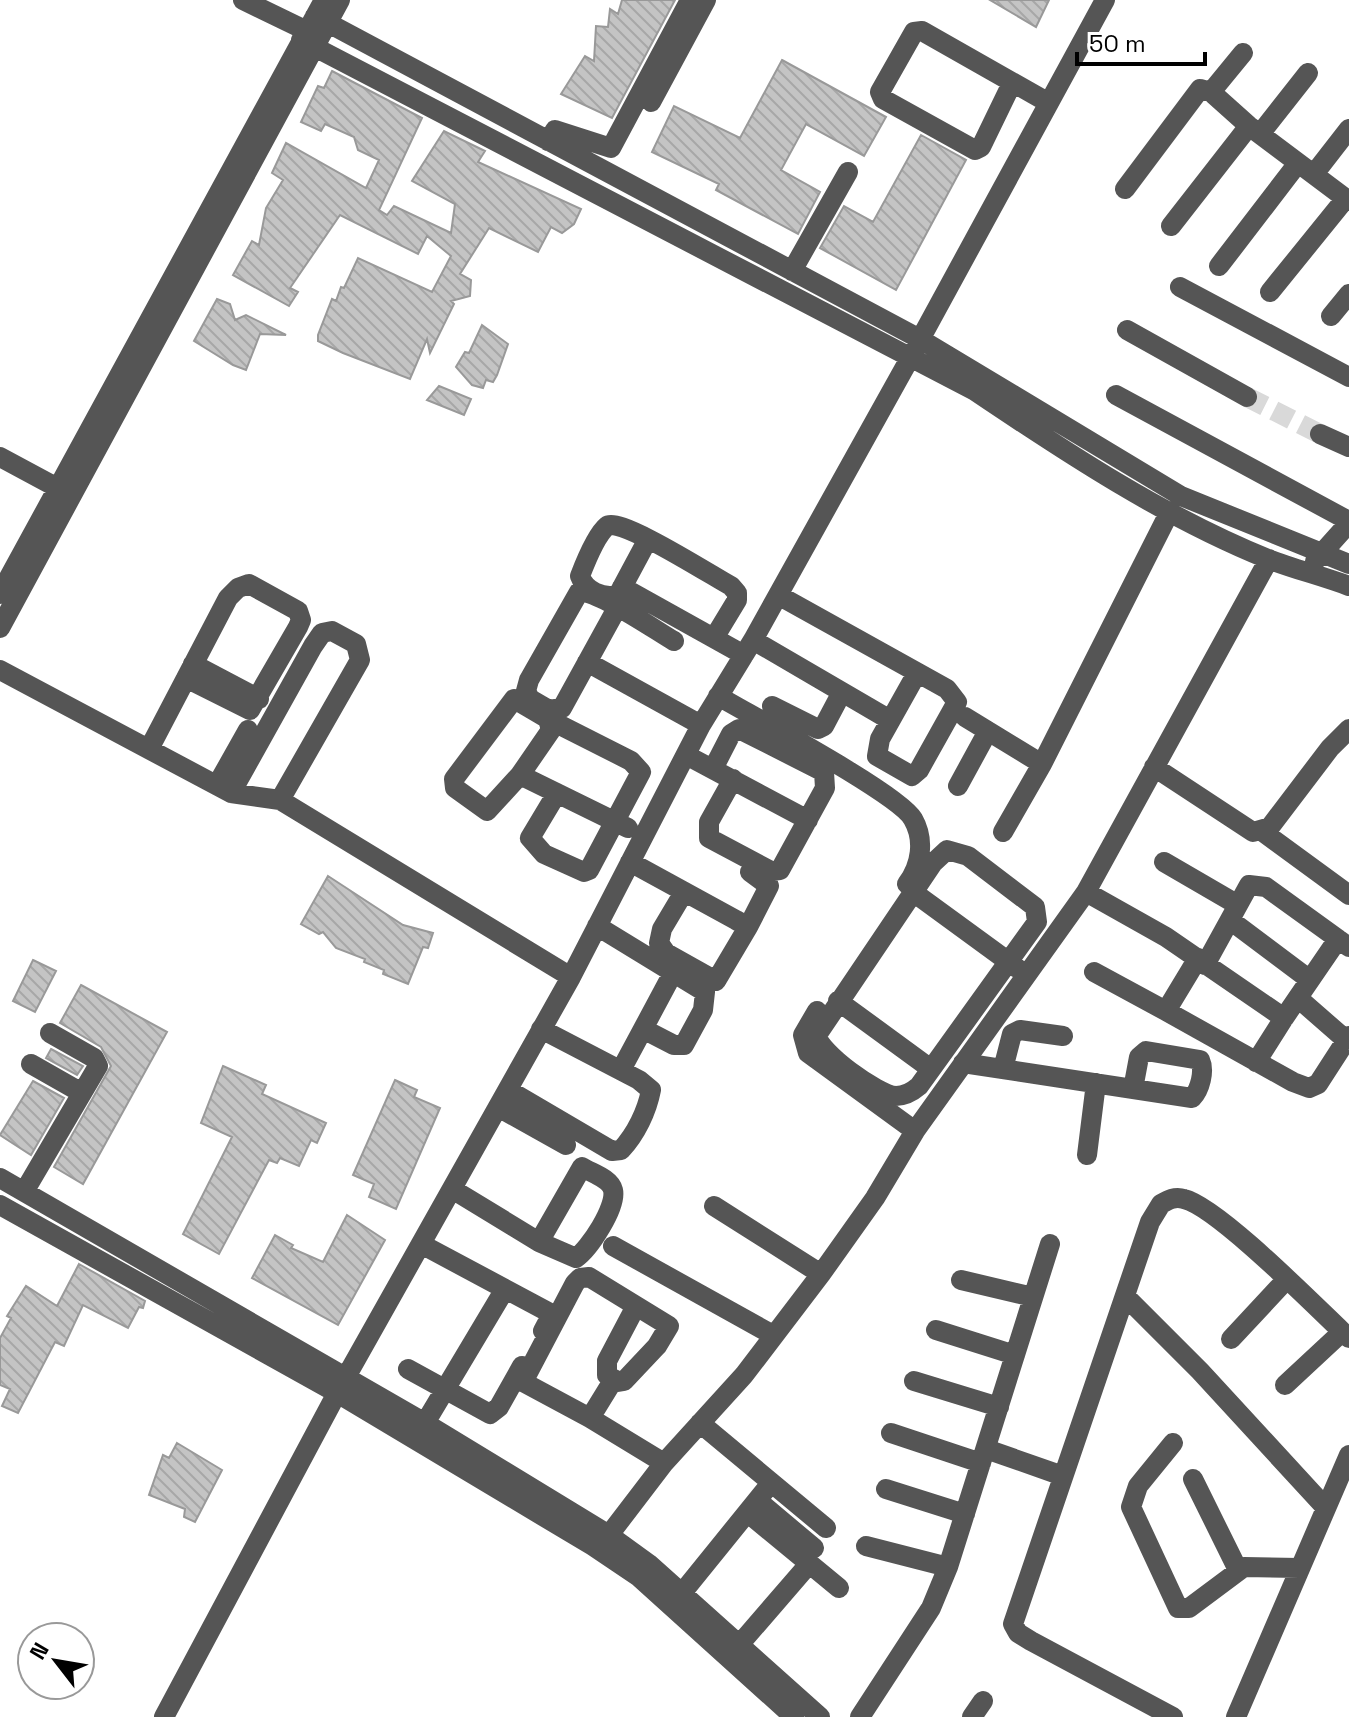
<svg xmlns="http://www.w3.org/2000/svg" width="1349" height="1717" font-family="'Space Grotesk',sans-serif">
  <defs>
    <pattern id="building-back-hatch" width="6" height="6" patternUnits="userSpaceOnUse" patternTransform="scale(2)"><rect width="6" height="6" fill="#c4c4c4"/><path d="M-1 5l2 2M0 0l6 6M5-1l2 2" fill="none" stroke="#a7a7a7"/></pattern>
  </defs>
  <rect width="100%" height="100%" fill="#fff"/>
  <path fill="url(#building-back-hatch)" stroke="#999" stroke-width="2" d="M622,0H675L612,118L561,94L585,56L594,61L596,26L608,27L610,9L618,14Z
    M990,0H1049L1036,27Z
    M782,60L886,117L864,156L806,124L781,170L820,192L798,234L716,190L719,184L652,152L674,106L740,138Z
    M332,71L422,118L379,210L387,215L394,206L451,233L455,204L412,181L444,131L485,151L478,162L581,209L574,224L562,233L551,227L538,252L489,228L460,274L471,280L470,296L451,301L454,304L430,353L427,339L410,379L343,353L318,341V335L332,299L336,301L341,287L344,288L358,258L432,292L451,256L427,236L418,254L340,215L290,288L298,292L289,306L233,275L252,241L259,245L266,208L283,180L272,173L286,143L366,188L379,160L358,150L354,137L325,124L321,131L301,122L318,86L324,88Z
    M921,135L966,160L896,290L820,248L844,206L873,222Z
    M217,299L230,304L235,320L246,315L286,335L260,334L246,370L233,365L194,341Z
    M482,325L508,344L497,375L493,382L486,380L483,388L472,385L456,367L465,352L469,353Z
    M439,386L471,399L464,415L427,400Z
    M328,876L403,925L433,933L428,948L423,947L408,984L383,974L384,970L364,962L365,959L336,948L323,932L319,934L301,924Z
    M33,960L56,971L35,1012L13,1001Z
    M81,985L167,1032L83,1184L54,1167L111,1066L101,1047L60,1023Z
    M51,1049L83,1066L77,1075L46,1058Z
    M223,1066L266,1085L262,1094L326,1123L317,1143L311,1140L299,1166L280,1158L277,1163L269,1160L219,1254L183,1234L232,1137L201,1123Z
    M395,1080L417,1090L414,1097L440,1108L396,1209L369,1197L374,1184L353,1175Z
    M33,1081L64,1098L31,1155L0,1135Z
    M347,1215L385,1240L338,1325L252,1278L275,1235L293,1245L291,1248L323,1262Z
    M79,1264L145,1301L143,1308L139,1307L128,1328L83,1305L64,1346L55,1342L18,1413L2,1406L10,1389L0,1385V1338L11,1318L7,1316L26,1286L57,1306Z
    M177,1443L222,1470L195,1522L184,1517L185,1509L149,1495L163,1455L169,1458Z"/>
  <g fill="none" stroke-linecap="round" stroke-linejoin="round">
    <path stroke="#d9d9d9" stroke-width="20" stroke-dasharray="20 10" stroke-linecap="butt" d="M1247,397L1320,434"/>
    <path stroke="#555" stroke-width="20" d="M243,0L307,31
      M315,16L920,339L1181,496L1349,564
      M301,40L975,391C1067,453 1164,517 1268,559C1294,569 1322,576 1349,586
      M1012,83L981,147L975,150L883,99L880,92L914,32L922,31L1049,103
      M1211,92L1243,53
      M651,102L706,0
      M1260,134L1308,73
      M548,141L555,130L611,148L690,0
      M1314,174L1349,129
      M1125,189L1200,89L1211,92L1249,126L1349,201
      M1171,226L1249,126
      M1219,266L1298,163
      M792,271L848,172
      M1180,287L1349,377
      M1270,292L1346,198
      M1331,316L1349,294
      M1127,330L1247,397
      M1116,395L1349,521
      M1320,434L1349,447
      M0,457L67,493
      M648,539L618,595C603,599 585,591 580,576C585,563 596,535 607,526C619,516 714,577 731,586L737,593V600L714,638
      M1315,561L1349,523
      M622,587L744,655
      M0,594L324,0
      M778,595L947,689L957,702L919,770L912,776L877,756L880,739L917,673
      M617,608L562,708L549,710L530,699L526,691L529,680L579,592C598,590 655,630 674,641
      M0,628L340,0
      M753,640L890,720
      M587,662L701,725
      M193,664L259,699
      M0,670L231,793L280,800L571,977
      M718,696C752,716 899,794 913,819C925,840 921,865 907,884
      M514,699L548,719L551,730L520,775L487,811L455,788L454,779Z
      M772,706L818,729L824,726L842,692
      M965,717L1042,764
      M548,719L631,761L641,772L589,870L584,872L544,854L530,838L557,793
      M149,749L228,598L238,588L249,584L298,611L301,620L298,627L250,710L186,678
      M686,755L808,820
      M1154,767L1253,832L1270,827L1330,748L1349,729
      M713,769L731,734L739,729L824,772L825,788L780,870L771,871L709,838V822L733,779
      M520,775L628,828
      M217,785L248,730
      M958,786L988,731
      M231,793L313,646L322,633L332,631L356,644L360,660L280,800
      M1003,832L1042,764L1170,511
      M1263,832L1349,895
      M947,850L968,856L1035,907L1037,922L919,1086C912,1092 905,1096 896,1096C878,1095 818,1052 817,1035L933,863Z
      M630,862L736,920L748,927L716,981L666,953L659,943L662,929L684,892
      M1164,862L1238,905
      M913,892L1017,968
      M1086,892L1166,937L1284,1018L1338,939
      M1230,920L1310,980
      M597,926L705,992L703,1010L684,1045H674L643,1029L621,1070
      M748,927L769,886L750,872
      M1205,965L1249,885L1266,887L1349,947
      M1094,972L1166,1011L1198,958
      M1298,998L1346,1040
      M838,1001L931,1069
      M817,1011L803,1035L808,1053L915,1131
      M1166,1011L1293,1082L1309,1088L1318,1084L1349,1036
      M643,1029L674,971
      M1256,1062L1284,1018
      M963,1063L1192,1098C1200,1090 1205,1071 1200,1060L1146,1051L1139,1057L1133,1089
      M31,1064L82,1093
      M1003,1069L1012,1034L1020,1030L1063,1036
      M508,1090L612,1151L621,1150C636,1134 647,1111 651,1090L639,1080L541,1029
      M498,1107L566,1145
      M1087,1155L1096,1083
      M0,1178L425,1423L609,1535L649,1564L820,1717
      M452,1189L539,1242L576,1258C589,1249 617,1207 613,1190C610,1178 591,1173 582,1167L539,1242
      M24,1192L98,1066L94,1058L50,1033
      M0,1205L337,1393L593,1546L639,1577L794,1717
      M714,1206L821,1274
      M421,1244L552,1314L543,1331
      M613,1246L773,1335
      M961,1280L1033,1297
      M1125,1296L1200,1371L1326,1508
      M936,1330L1015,1355
      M1231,1339L1286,1280
      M408,1369L490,1414L499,1407L522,1366
      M614,1379L590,1418L664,1463
      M914,1381L999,1407
      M1285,1385L1342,1332
      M590,1418L523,1382L575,1283L580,1278L589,1277L669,1326L657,1346L624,1381L618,1382L607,1375V1361L636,1306
      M425,1423L505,1289
      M700,1423L826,1528
      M891,1433L981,1463
      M1173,1443L1138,1486L1131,1507L1178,1608H1189L1244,1567L1299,1568
      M986,1449L1063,1476
      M1193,1479L1238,1570
      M886,1489L965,1514
      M758,1501L814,1548
      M748,1513L839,1588
      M593,1546L609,1535L664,1463L744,1375L821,1274L875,1198L915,1131L1086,892L1269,559
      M866,1546L948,1567
      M682,1593L771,1483
      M739,1645L809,1564
      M164,1717L337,1393L571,977L701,725L753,640L910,358L1105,0
      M860,1717L931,1608L948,1567L1050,1244
      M972,1717L983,1701
      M1173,1717L1031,1641L1018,1633L1013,1624L1150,1222L1161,1204C1168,1200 1175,1196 1184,1199C1218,1207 1318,1309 1349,1338
      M1236,1717L1349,1455"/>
  </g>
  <g transform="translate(56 1661) rotate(301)"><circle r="38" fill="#ffffff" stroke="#999999" stroke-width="2"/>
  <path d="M0-6L14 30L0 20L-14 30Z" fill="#000000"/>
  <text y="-12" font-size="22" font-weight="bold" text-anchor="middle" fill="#000000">N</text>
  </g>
  <path d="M1077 52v12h128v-12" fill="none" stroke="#000000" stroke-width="4"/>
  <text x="1089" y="52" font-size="24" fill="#000000" stroke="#ffffff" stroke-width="6" paint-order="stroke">50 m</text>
</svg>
